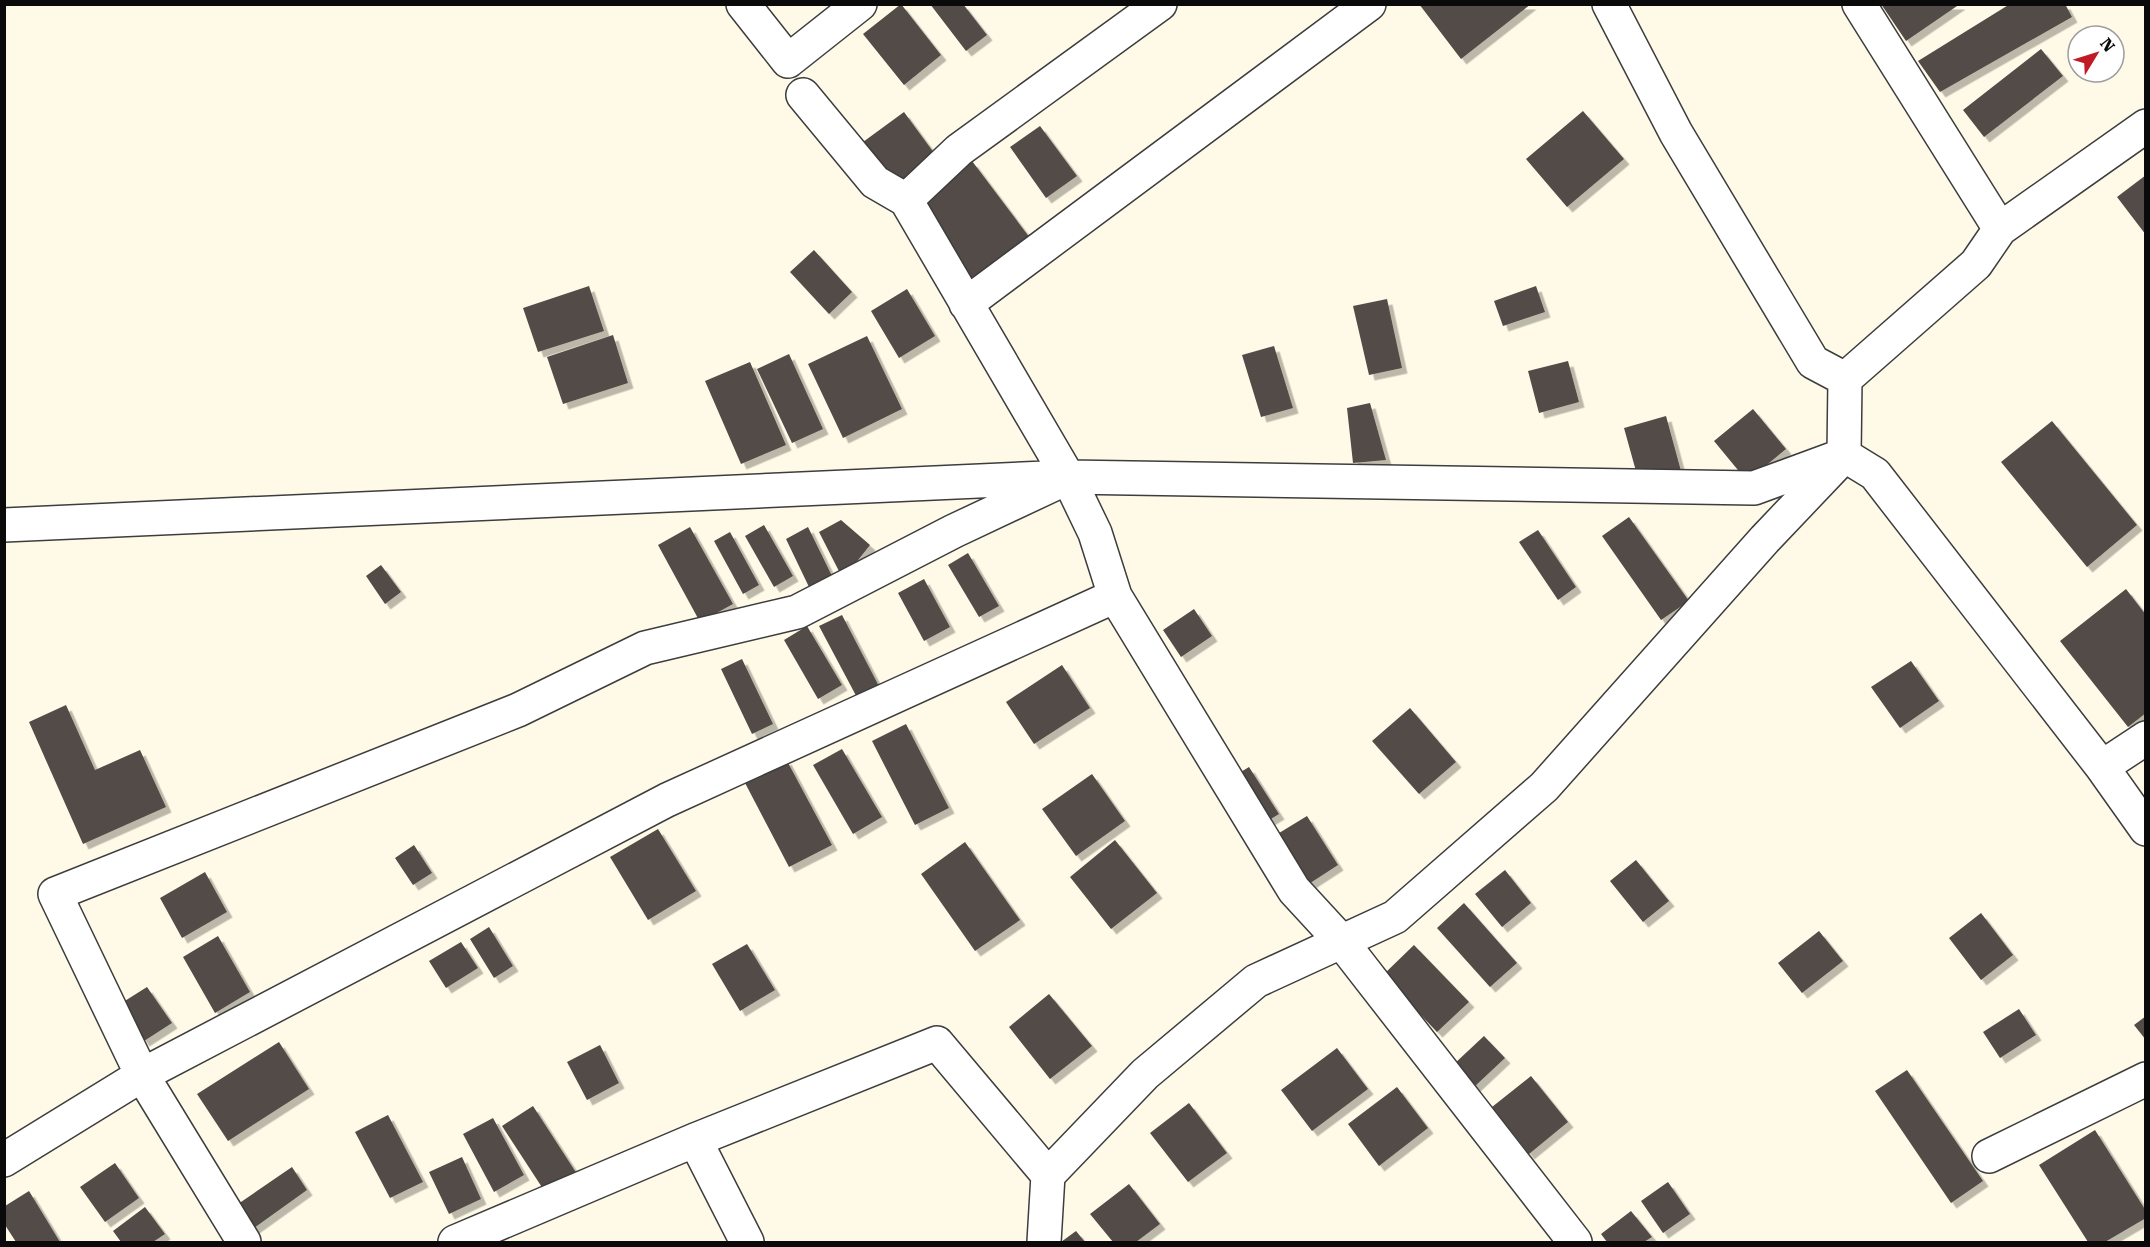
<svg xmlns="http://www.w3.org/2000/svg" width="2150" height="1247" font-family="'Roboto Serif',serif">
  <defs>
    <filter id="shadow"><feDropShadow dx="5.5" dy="5.5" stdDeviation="0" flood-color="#0004"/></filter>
  </defs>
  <rect width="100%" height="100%" fill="#fffae7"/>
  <path fill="#534b46" filter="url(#shadow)" d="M901,4L941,55L904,85L863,34Z
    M930,4H963L987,35L966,51Z
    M1419,4H1531L1461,59Z
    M1881,4H1960L1906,41Z
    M2010,4H2065L2072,17L1940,92L1918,61Z
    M2041,49L2063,76L1984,137L1963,110Z
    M1583,111L1624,159L1567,207L1526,159Z
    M904,112L937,157L896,186L863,142Z
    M1040,126L1077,176L1046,198L1010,147Z
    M972,161L1036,246L979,289L915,203Z
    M2146,175V235L2117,197Z
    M814,250L852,292L829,314L790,272Z
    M589,286L604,331L538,352L523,308Z
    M1536,286L1545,312L1503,326L1494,301Z
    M907,289L935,336L899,358L871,311Z
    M1387,299L1402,368L1369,375L1353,306Z
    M613,335L628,383L563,404L547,357Z
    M867,336L902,409L843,438L808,364Z
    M1274,346L1293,408L1261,417L1242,355Z
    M789,354L823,429L792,443L757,369Z
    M1568,361L1579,402L1539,413L1528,371Z
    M750,362L786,445L741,464L705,381Z
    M1370,403L1386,460L1353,463L1347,408Z
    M1753,409L1786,449L1747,481L1714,441Z
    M1666,416L1681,471L1639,482L1624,428Z
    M2052,421L2137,525L2087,567L2001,462Z
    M1629,517L1689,601L1661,620L1602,536Z
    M841,520L870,545L843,579L819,532Z
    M764,525L793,576L774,587L745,536Z
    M690,527L733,604L700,622L658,545Z
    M808,527L832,576L809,587L786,539Z
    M1538,530L1576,587L1558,600L1519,542Z
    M730,532L759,585L743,594L714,541Z
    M968,553L999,606L979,617L948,565Z
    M381,565L401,592L385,604L366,576Z
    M924,579L950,627L924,641L898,593Z
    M2126,589L2146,615V713L2128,727L2060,641Z
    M1194,609L1212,636L1181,657L1163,630Z
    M842,615L883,694L861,705L819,626Z
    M807,626L842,685L818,699L784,640Z
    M742,659L773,724L752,734L721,669Z
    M1911,661L1939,701L1900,728L1871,687Z
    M1062,665L1090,708L1034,744L1006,702Z
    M66,705L95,770L140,750L166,807L83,844L29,722Z
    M1410,708L1456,762L1419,794L1372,741Z
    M906,724L949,808L915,825L872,741Z
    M842,749L882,817L853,834L813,765Z
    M786,759L832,845L789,867L744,781Z
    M1249,767L1279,814L1261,825L1231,778Z
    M1092,774L1125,821L1076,856L1042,809Z
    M1307,816L1338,865L1298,891L1266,841Z
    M658,829L696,891L648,920L610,857Z
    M1115,840L1157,893L1111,929L1070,877Z
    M965,842L1020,920L975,951L921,874Z
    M414,845L432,873L413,885L395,858Z
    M1636,860L1669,901L1643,922L1610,881Z
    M1505,870L1531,903L1502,927L1475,894Z
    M205,872L227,912L182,938L160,898Z
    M1464,903L1517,963L1490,987L1437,928Z
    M1981,913L2013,955L1981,980L1949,938Z
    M489,927L513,966L494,978L470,939Z
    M1819,931L1843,961L1802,993L1778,963Z
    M218,936L250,992L215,1013L183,957Z
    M461,942L478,968L446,988L429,961Z
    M747,944L775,990L740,1011L712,964Z
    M1414,945L1469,1002L1437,1032L1383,975Z
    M147,987L172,1023L144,1041L120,1004Z
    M1049,994L1092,1046L1050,1079L1009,1027Z
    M2019,1009L2036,1035L2000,1058L1983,1032Z
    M2146,1016V1040L2134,1025Z
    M1484,1036L1505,1058L1473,1088L1453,1065Z
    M279,1042L309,1089L228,1141L197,1094Z
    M600,1045L619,1083L587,1100L567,1062Z
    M1337,1048L1368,1089L1312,1131L1281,1090Z
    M1907,1070L1983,1181L1951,1203L1875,1091Z
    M1531,1076L1568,1122L1529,1154L1492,1107Z
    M1397,1087L1428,1128L1379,1166L1348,1124Z
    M1189,1103L1227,1153L1188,1182L1150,1133Z
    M533,1106L577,1174L547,1195L502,1126Z
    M388,1115L423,1182L390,1198L355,1132Z
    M493,1118L524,1175L494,1192L463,1134Z
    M2095,1130L2146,1211V1218L2105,1242H2088L2039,1165Z
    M462,1157L481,1199L449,1214L429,1172Z
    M115,1163L139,1198L105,1222L80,1187Z
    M292,1167L307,1190L254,1228L238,1204Z
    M1668,1182L1690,1214L1663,1233L1641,1201Z
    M1129,1184L1160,1224L1136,1242H1113L1090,1214Z
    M29,1191L60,1242H16L5,1225V1206Z
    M145,1207L165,1234L153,1242H121L113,1231Z
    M1631,1211L1652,1237L1644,1242H1607L1601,1234Z
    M1076,1231L1085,1242H1061Z"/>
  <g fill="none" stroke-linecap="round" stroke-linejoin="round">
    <g stroke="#3d3d3d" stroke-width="36">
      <path id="minor" d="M743,4L788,61L860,4
        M1609,4L1676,133L1813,362L1845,379L1844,455L1875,474L2102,767L2146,829
        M1859,4L2000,229
        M803,95L875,182L906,200L1068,477L1095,533L1115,596L1294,890L1341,941L1575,1242
        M906,200L959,150L1160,4
        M966,304L1369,4
        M1845,379L1976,264L2000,229L2146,126
        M4,525L1068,477L1754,488L1844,455
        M2102,767L2146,738
        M695,1140L747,1242
        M1989,1156L2146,1079
        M4,1160L142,1075L667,800L1115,596
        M244,1242L142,1075L55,894L518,710L645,648L797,612L954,531L1056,483
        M455,1242L695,1140L937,1043L1048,1175
        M1044,1242L1048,1175L1145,1074L1256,981L1395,917L1544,787L1765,539L1843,457"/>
    </g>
    <use href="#minor" stroke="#fff" stroke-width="33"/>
  </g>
  <rect width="2150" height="1247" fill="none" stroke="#0a0a0a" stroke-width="12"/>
  <g transform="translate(2096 54) rotate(52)"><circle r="28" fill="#ffffff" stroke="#9d9d9d" stroke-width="1.5"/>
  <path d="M0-4.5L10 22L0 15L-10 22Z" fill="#c11a24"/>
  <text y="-9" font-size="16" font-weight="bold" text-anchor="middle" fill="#0a0a0a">N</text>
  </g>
</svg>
